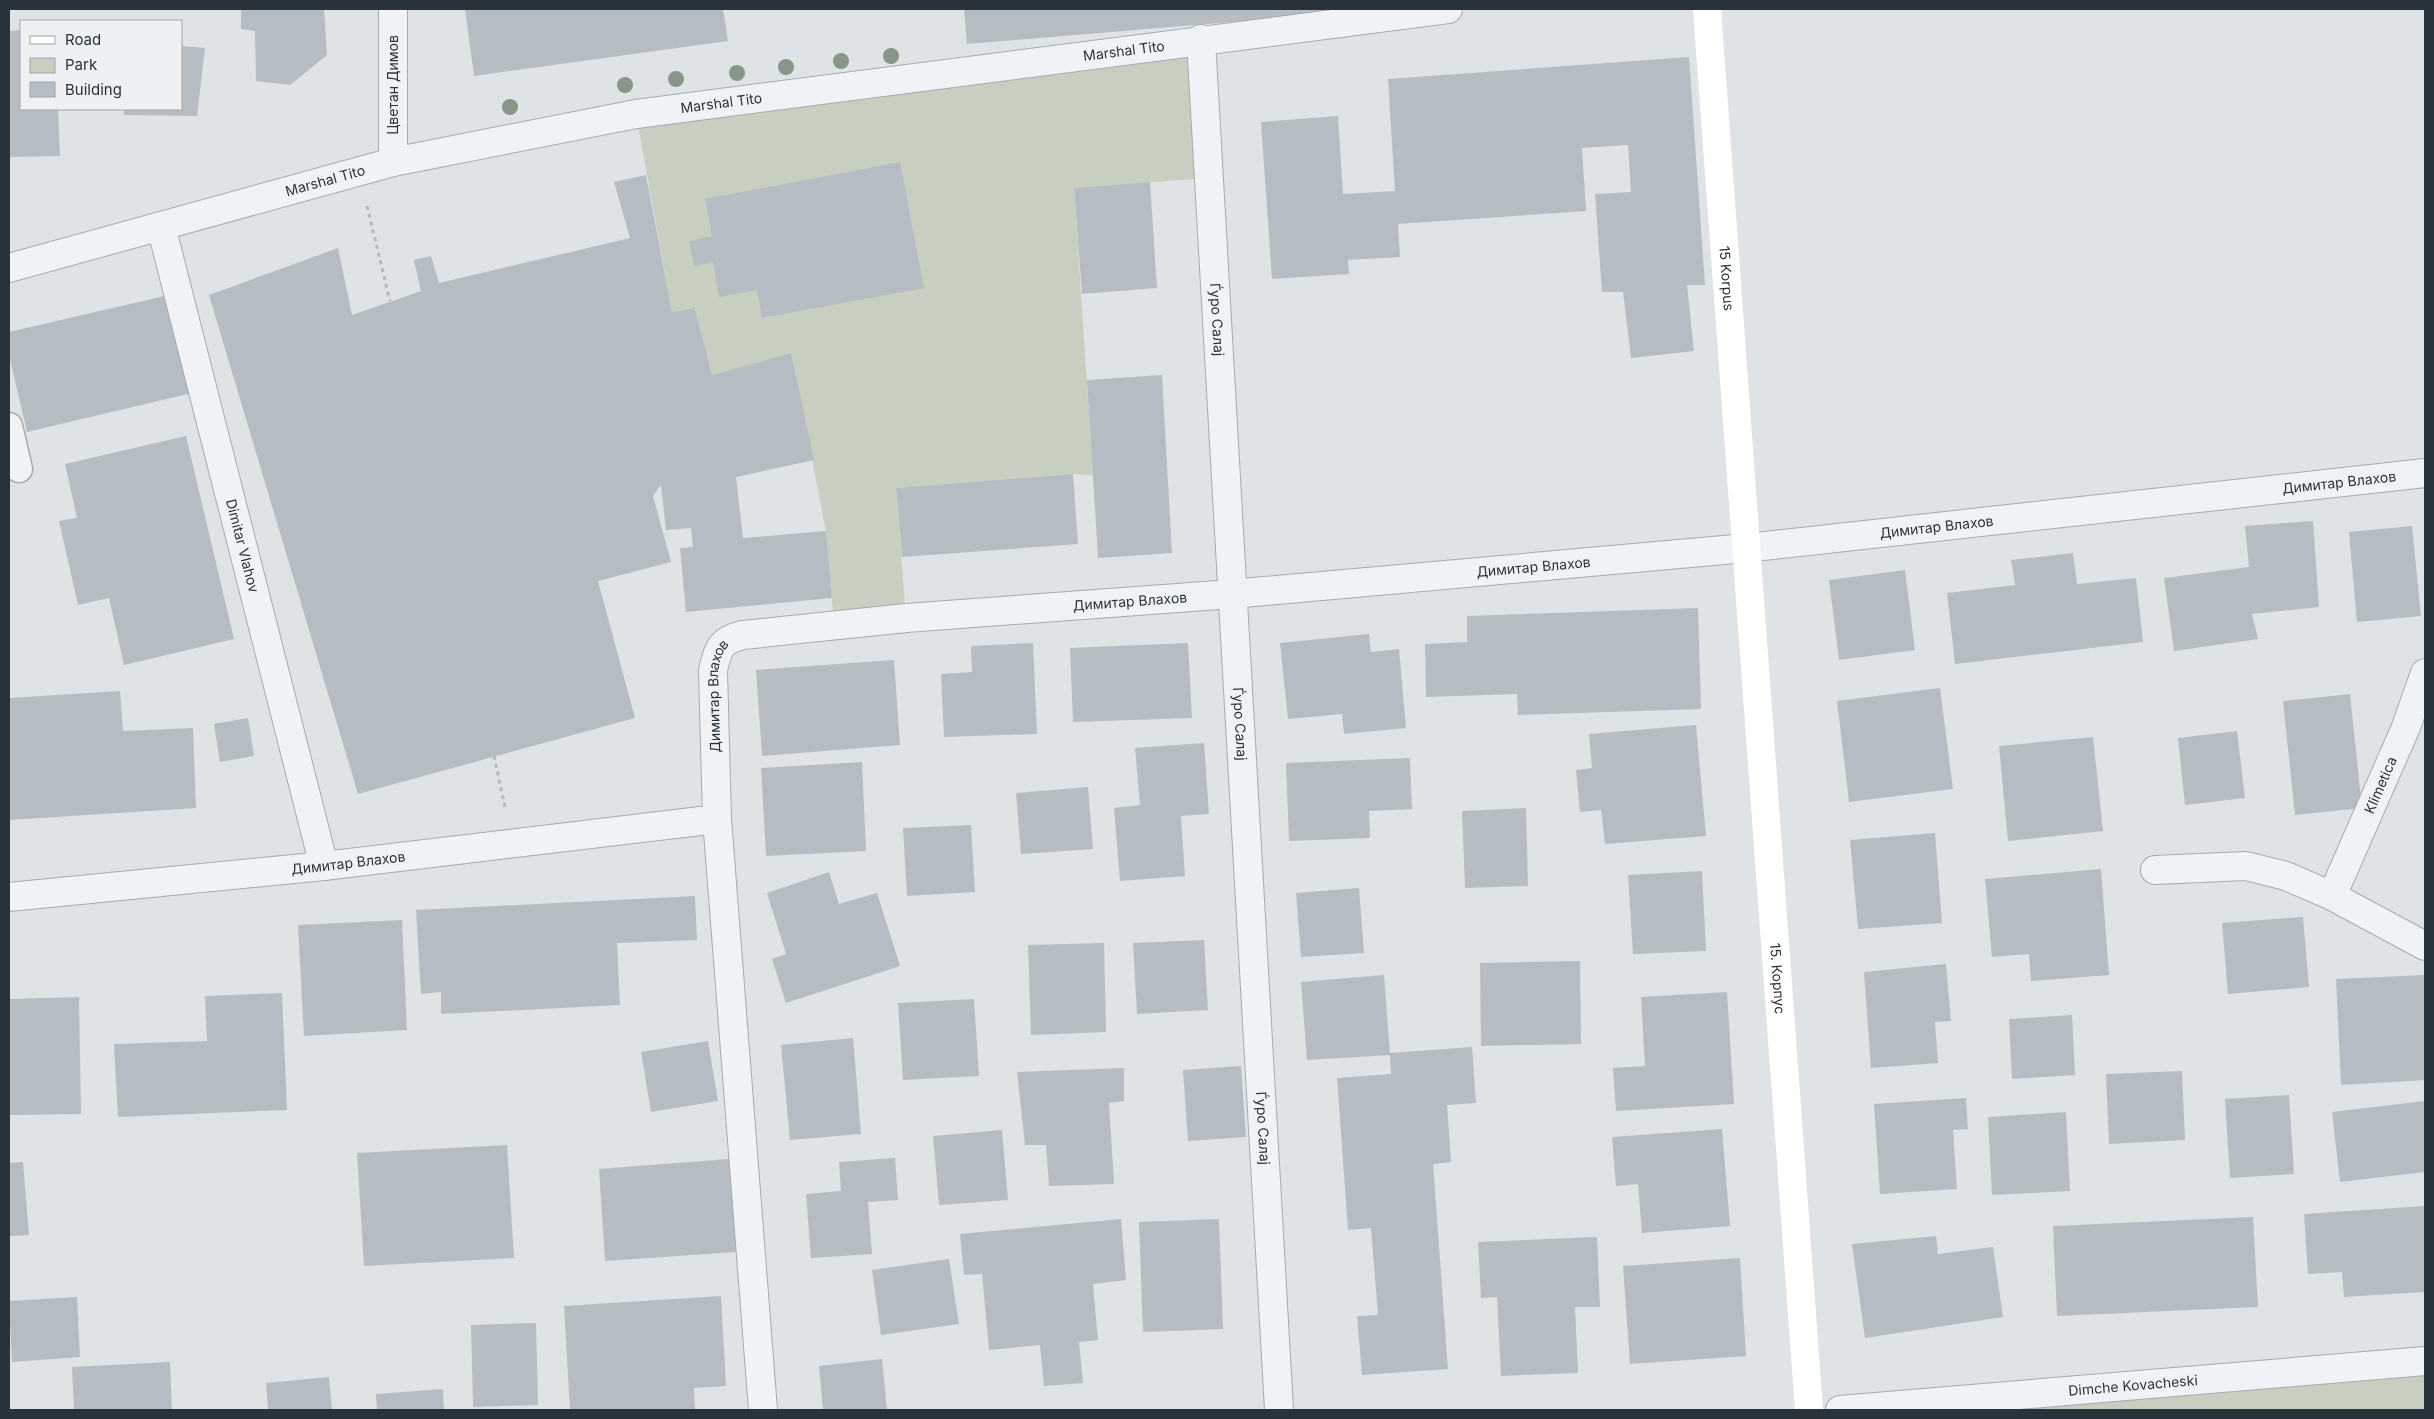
<svg xmlns="http://www.w3.org/2000/svg" width="2434" height="1419" font-family="Inter,sans-serif">
  <rect width="100%" height="100%" fill="#dee3e6"/>
  <path fill="#c7cfc0" d="M1201,39L1208,178L1074,188L1093,475L1073,474L896,488L906,618L834,625L826,531L791,353L712,375L695,308L672,312L636,114Z
    M2425,1361V1410H1840Z"/>
  <path fill="#b6bdc2" d="M241,9H324L327,55L290,85L256,81L255,31L241,29Z
    M465,9H723L728,41L474,76Z
    M964,9H1372V10L967,44Z
    M21,30V109H58L60,156L9,157V31Z
    M181,46L205,48L197,116L124,115V109H181Z
    M1689,57L1705,285H1687L1694,351L1631,358L1623,292H1602L1595,194L1631,192L1628,145L1582,148L1586,211L1398,224L1400,257L1348,260L1349,274L1272,279L1261,122L1338,116L1343,194L1395,191L1388,79Z
    M900,162L924,288L762,318L757,290L719,297L713,262L694,266L689,241L712,236L705,199Z
    M646,175L672,312L695,308L712,375L791,353L814,460L736,477L743,538L826,531L832,598L686,612L680,548L693,547L691,528L666,530L661,485L653,496L671,562L598,581L635,718L358,794L209,295L338,248L352,315L421,291L414,260L431,256L439,283L630,238L614,182Z
    M1150,182L1157,288L1082,294L1074,188Z
    M169,295L192,393L27,432L9,355V332Z
    M1162,375L1172,553L1098,558L1087,380Z
    M186,436L234,639L124,665L109,598L78,605L59,521L77,518L65,464Z
    M1073,474L1078,544L902,557L896,488Z
    M2313,521L2319,607L2252,614L2258,639L2174,651L2164,578L2249,567L2245,526Z
    M2412,526L2421,616L2357,622L2349,532Z
    M2073,553L2077,584L2136,578L2143,642L1955,664L1947,593L2015,585L2011,560Z
    M1905,570L1915,650L1839,660L1829,580Z
    M1698,608L1701,709L1518,715L1517,694L1426,697L1425,644L1467,642V616Z
    M1369,634L1371,652L1399,649L1406,728L1344,734L1342,714L1288,719L1280,643Z
    M1033,643L1037,734L944,737L941,674L972,672L971,646Z
    M1188,643L1192,718L1073,722L1070,648Z
    M894,660L900,745L762,756L756,670Z
    M1940,688L1953,789L1849,802L1837,701Z
    M120,691L123,731L193,728L196,808L9,820V698Z
    M2350,694L2362,808L2295,815L2283,701Z
    M248,718L254,756L220,762L214,724Z
    M1696,725L1706,836L1605,844L1601,810L1580,812L1576,770L1592,768L1589,734Z
    M2237,731L2245,798L2185,805L2178,738Z
    M2093,737L2103,831L2008,841L1999,746Z
    M1204,743L1209,814L1181,816L1185,876L1120,881L1114,808L1140,805L1135,748Z
    M1410,758L1412,809L1369,811L1370,838L1289,841L1286,763Z
    M862,762L866,851L766,856L761,768Z
    M1088,787L1093,849L1021,854L1016,793Z
    M1526,808L1528,886L1465,888L1462,811Z
    M971,825L975,892L907,896L903,828Z
    M1935,833L1942,923L1858,929L1850,840Z
    M2101,869L2109,975L2031,981L2029,954L1992,957L1985,879Z
    M1702,871L1706,951L1633,954L1628,875Z
    M829,872L839,904L877,893L900,966L786,1003L772,959L786,954L767,893Z
    M1359,888L1364,953L1301,957L1296,893Z
    M695,896L697,940L617,943L620,1005L441,1014V992L421,994L416,910Z
    M2303,917L2309,987L2228,994L2222,923Z
    M402,920L407,1030L304,1036L298,925Z
    M1204,940L1208,1010L1137,1014L1133,943Z
    M1104,943L1106,1032L1031,1035L1028,945Z
    M1580,961L1581,1044L1481,1046L1480,963Z
    M1946,964L1951,1021L1935,1022L1938,1063L1871,1068L1864,972Z
    M1384,975L1390,1055L1307,1060L1301,982Z
    M2425,975V1080L2341,1085L2336,979Z
    M1727,992L1734,1104L1616,1111L1613,1068L1645,1066L1641,997Z
    M282,993L287,1110L118,1117L114,1044L207,1041L205,996Z
    M79,997L81,1114L9,1115V999Z
    M974,999L979,1076L903,1080L898,1003Z
    M2072,1015L2075,1075L2012,1079L2009,1019Z
    M853,1038L861,1134L790,1140L781,1045Z
    M708,1041L718,1101L651,1112L641,1052Z
    M1472,1047L1476,1103L1447,1105L1451,1162L1433,1164L1448,1369L1362,1375L1357,1316L1378,1315L1371,1228L1348,1230L1337,1078L1391,1074L1390,1053Z
    M1241,1066L1246,1137L1188,1141L1183,1070Z
    M1124,1068V1101L1109,1103L1114,1184L1049,1186L1046,1145H1025L1017,1072Z
    M2182,1071L2185,1140L2109,1144L2106,1074Z
    M2289,1095L2294,1174L2230,1178L2225,1099Z
    M1966,1098L1968,1129L1953,1130L1957,1189L1880,1194L1874,1104Z
    M2425,1101V1172L2340,1182L2332,1112Z
    M2066,1112L2070,1191L1992,1195L1988,1117Z
    M1722,1129L1730,1226L1642,1233L1638,1184L1616,1186L1612,1137Z
    M1002,1130L1008,1200L939,1205L933,1136Z
    M507,1145L514,1258L364,1266L357,1153Z
    M895,1158L898,1200L868,1202L872,1254L811,1258L806,1194L841,1191L839,1162Z
    M729,1159L736,1252L605,1261L599,1169Z
    M23,1162L29,1235L9,1236V1163Z
    M2425,1206V1292L2344,1297L2342,1272L2308,1274L2304,1214Z
    M2253,1217L2258,1307L2057,1316L2053,1226Z
    M1121,1219L1126,1280L1093,1284L1098,1340L1079,1342L1083,1383L1044,1386L1040,1345L989,1350L982,1274L964,1275L960,1234Z
    M1219,1219L1223,1329L1143,1332L1139,1222Z
    M1936,1236L1938,1254L1993,1247L2003,1317L1865,1338L1852,1244Z
    M1597,1237L1600,1307H1575L1578,1373L1501,1376L1497,1297L1481,1298L1478,1242Z
    M1740,1258L1746,1356L1630,1364L1623,1266Z
    M949,1259L959,1324L881,1335L872,1270Z
    M721,1296L726,1386L694,1388L695,1410H570L564,1306Z
    M77,1297L80,1357L12,1362L9,1301Z
    M536,1323L538,1405L473,1407L471,1325Z
    M882,1359L887,1410H823L819,1366Z
    M170,1362L172,1410H74L72,1367Z
    M329,1377L332,1410H268L266,1383Z
    M443,1389L444,1410H377L376,1394Z"/>
  <g fill="none" stroke-linecap="round" stroke-linejoin="round">
    <g stroke="#a4abaf" stroke-width="29">
      <path id="lane" d="M9,426L19,469"/>
    </g>
    <g stroke="#a4abaf" stroke-width="30">
      <g id="street">
        <path d="M393,9V162"/>
        <path id="s1" d="M1201,39L1279,1410"/>
        <path id="s2" d="M161,226L324,866"/>
        <path id="s3" d="M9,268L393,162L636,114L1448,9"/>
        <path d="M717,819L763,1410"/>
        <path d="M2155,870L2246,866L2286,876L2332,896L2425,946"/>
        <path id="s4" d="M2332,896L2406,727L2425,673"/>
        <path id="s5" d="M9,897L324,866L717,819L713,670C718,648 721,640 743,635L906,618L1232,594L1746,548L2425,473"/>
        <path id="s6" d="M1840,1410L2425,1361"/>
      </g>
    </g>
    <path stroke="#b4b9bd" stroke-width="3" stroke-dasharray="4 4" stroke-linecap="butt" d="M367,206L390,301
      M494,756L505,807"/>
    <use href="#lane" stroke="#f0f3f5" stroke-width="26"/>
    <use href="#street" stroke="#f0f3f5" stroke-width="28"/>
    <path stroke="#fff" stroke-width="28" id="s7" d="M1707,9L1809,1410"/>
  </g>
  <g fill="#899586">
    <circle cx="891" cy="56" r="8"/>
    <circle cx="841" cy="61" r="8"/>
    <circle cx="786" cy="67" r="8"/>
    <circle cx="737" cy="73" r="8"/>
    <circle cx="676" cy="79" r="8"/>
    <circle cx="625" cy="85" r="8"/>
    <circle cx="510" cy="107" r="8"/>
  </g>
  <g text-anchor="middle" stroke-width="5" stroke-linejoin="round" paint-order="stroke">
    <g font-size="14" fill="#29333b" stroke="#edf1f4">
      <text dy="5" stroke="none"><textPath href="#s3" startOffset="1138">Marshal Tito</textPath></text>
      <text transform="translate(393 85) rotate(-90)" y="5">Цветан Димов</text>
      <text dy="5" stroke="none"><textPath href="#s3" startOffset="732">Marshal Tito</textPath></text>
      <text dy="5" stroke="none"><textPath href="#s3" startOffset="328">Marshal Tito</textPath></text>
      <text dy="5" stroke="none"><textPath href="#s7" startOffset="270">15 Korpus</textPath></text>
      <text dy="5" stroke="none"><textPath href="#s1" startOffset="281">Ѓуро Салај</textPath></text>
      <text dy="5" stroke="none"><textPath href="#s5" startOffset="2515">Димитар Влахов</textPath></text>
      <text dy="5" stroke="none"><textPath href="#s5" startOffset="2110">Димитар Влахов</textPath></text>
      <text dy="5" stroke="none"><textPath href="#s2" startOffset="330">Dimitar Vlahov</textPath></text>
      <text dy="5" stroke="none"><textPath href="#s5" startOffset="1705">Димитар Влахов</textPath></text>
      <text dy="5" stroke="none"><textPath href="#s5" startOffset="1300">Димитар Влахов</textPath></text>
      <text dy="5" stroke="none"><textPath href="#s5" startOffset="836">Димитар Влахов</textPath></text>
      <text dy="5" stroke="none"><textPath href="#s1" startOffset="686">Ѓуро Салај</textPath></text>
      <text dy="5" stroke="none"><textPath href="#s4" startOffset="121">Klimetica</textPath></text>
      <text dy="5" stroke="none"><textPath href="#s5" startOffset="341">Димитар Влахов</textPath></text>
      <text dy="5" stroke="none"><textPath href="#s7" startOffset="972">15. Корпус</textPath></text>
      <text dy="5" stroke="none"><textPath href="#s1" startOffset="1091">Ѓуро Салај</textPath></text>
      <text dy="5" stroke="none"><textPath href="#s6" startOffset="294">Dimche Kovacheski</textPath></text>
    </g>
  </g>
  <rect width="2434" height="1419" fill="none" stroke="#29333b" stroke-width="20"/>
  <rect x="20" y="20" width="162" height="90" fill="#edf1f4" stroke="#9fa5aa"/>
  <rect x="30" y="36" width="25" height="8" fill="#ffffff" stroke="#9fa5aa"/>
  <text x="65" y="45" font-size="15" fill="#29333b">Road</text>
  <rect x="30" y="58" width="25" height="15" fill="#c7cfc0" stroke="#9fa5aa"/>
  <text x="65" y="70" font-size="15" fill="#29333b">Park</text>
  <rect x="30" y="82" width="25" height="15" fill="#b6bdc2" stroke="#9fa5aa"/>
  <text x="65" y="95" font-size="15" fill="#29333b">Building</text>
</svg>
